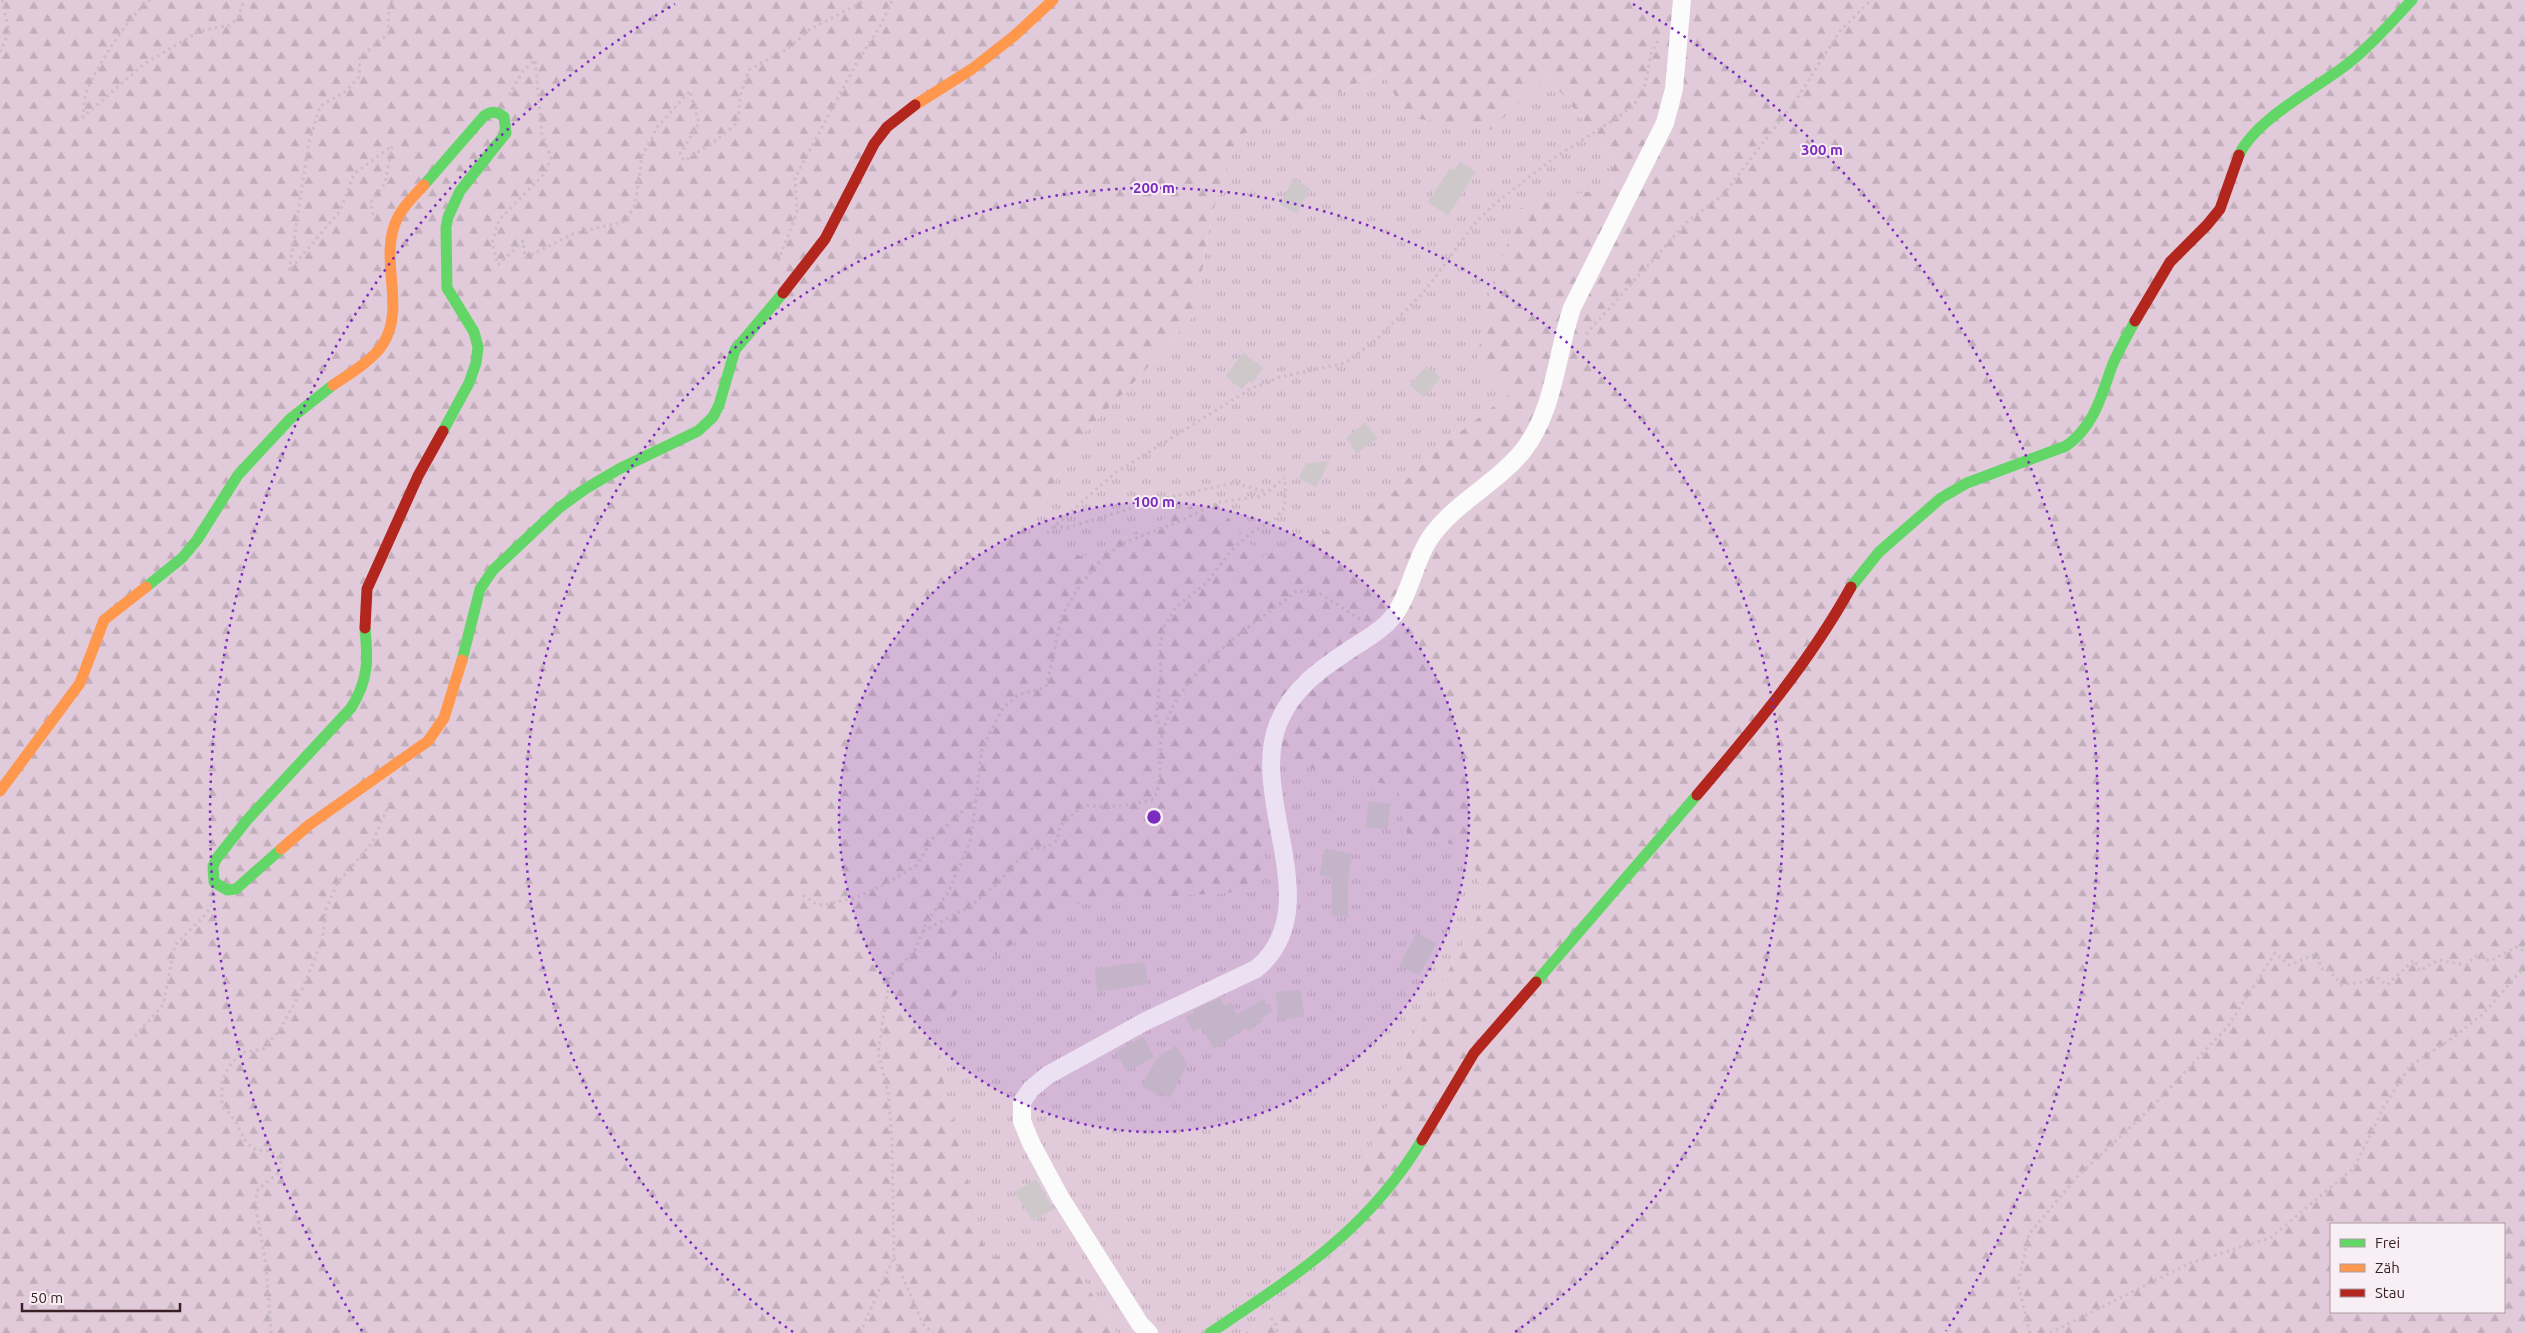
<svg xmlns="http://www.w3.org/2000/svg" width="2525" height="1333" font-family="Ubuntu,sans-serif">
  <defs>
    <pattern id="grass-tufts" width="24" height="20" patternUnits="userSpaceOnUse" patternTransform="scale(1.25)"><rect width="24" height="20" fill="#e1cada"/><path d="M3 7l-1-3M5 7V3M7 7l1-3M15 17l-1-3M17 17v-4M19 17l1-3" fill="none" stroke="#c2adbb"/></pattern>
    <pattern id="forest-firs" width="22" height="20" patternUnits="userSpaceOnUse" patternTransform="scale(1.25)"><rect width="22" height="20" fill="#e1cada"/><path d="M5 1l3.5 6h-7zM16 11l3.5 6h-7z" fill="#c2adbb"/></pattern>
  </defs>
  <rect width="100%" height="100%" fill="#e7e2e4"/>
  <path fill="url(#grass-tufts)" d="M1382,70L1491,130L1547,75L1613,158L1611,186L1520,208L1514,391L1441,447L1370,514L1261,557L1211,497L1083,557L1026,534L1077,440L1140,376L1195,314L1211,217L1239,135L1290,120Z
    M1290,757L1316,770L1399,787L1407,835L1469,848L1485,903L1416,1031L1359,1178L1354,1252L1245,1333H1117L1061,1245L987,1258L930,1031L976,966L1081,902L1255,891L1265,771Z"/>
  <path fill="url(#forest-firs)" fill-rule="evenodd" d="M0,0H2525V1333H1245L1354,1252L1359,1178L1416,1031L1485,903L1469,848L1407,835L1399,787L1316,770L1290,758L1265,771L1280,795L1255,891L1081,902L976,966L931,1031L987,1258L1061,1245L1117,1333H0ZM1381,70L1407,117L1491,130L1547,75L1613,158L1611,186L1520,208L1485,306L1477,364L1513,391L1441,447L1370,514L1261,557L1211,497L1083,557L1026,534L1077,440L1140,376L1195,314L1211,217L1239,135L1290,120ZM2331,1224H2504V1312H2331Z"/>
  <path fill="#cfc8cb" stroke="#d0cacd" d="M1460,162L1475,172L1448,215L1428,202L1450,169L1454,171Z
    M1294,179L1310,189L1296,213L1280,204Z
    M1243,353L1263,368L1252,383L1249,380L1242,389L1226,376Z
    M1427,366L1440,378L1424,397L1410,385Z
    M1365,423L1377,438L1357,453L1346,438Z
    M1329,461L1316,487L1299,478L1306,464Z
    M1369,802L1390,804L1387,829L1366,827Z
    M1325,849L1352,854L1348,877V916H1332V877L1320,875Z
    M1417,933L1436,944L1419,975L1400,965Z
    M1144,962L1148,984L1098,991L1095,969Z
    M1300,990L1304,1016L1279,1020L1276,993Z
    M1220,998L1224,1006L1231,1003L1237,1015L1264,999L1272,1011L1260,1019L1262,1022L1248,1031L1247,1027L1214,1048L1201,1027L1193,1031L1186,1017L1194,1013L1193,1011Z
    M1143,1037L1154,1057L1127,1071L1116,1052Z
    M1176,1046L1187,1064L1170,1097L1161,1092L1159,1095L1142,1086L1158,1057Z
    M1036,1180L1053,1209L1033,1221L1015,1192Z"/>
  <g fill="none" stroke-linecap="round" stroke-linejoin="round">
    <path stroke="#c9bfc1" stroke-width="3" stroke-dasharray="2.5 4" stroke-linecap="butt" d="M150,0C127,18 99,63 87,90C84,98 84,109 83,117L144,64L200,31L230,25L238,18L244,0
      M0,52L9,32L2,0
      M509,95L523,71L535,60L542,135L551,157L546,172L499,220L492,243L498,265L523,241L525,258L573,234L626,221L635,205L642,156L658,126L690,91L699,123L680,154L684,161L718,139L738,122L740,96L749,70L787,49L809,30L866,0
      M373,215L371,202L385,183L392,146L354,174L340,211L289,271L309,142L320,106L345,92L359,77L360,57L388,34L389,5L393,0
      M778,261L797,213L795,178L856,64L882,23L892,0
      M1586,334L1689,220L1723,195L1796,100L1840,31L1871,0
      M1054,526L1066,528L1165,498L1234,483L1267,492
      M1047,533L1115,473L1252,388L1280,377L1345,363L1376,340L1424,292L1475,223L1491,207L1551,160L1618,117L1634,105L1645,85L1651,54L1658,41
      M1162,736L1156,715L1161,675L1160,645L1165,625L1176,607L1206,583L1233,549L1251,533L1275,519L1285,507V479
      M803,895L816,904L824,905L858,897L887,883L917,865L933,838L976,799
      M923,931L971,906L1000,881L1018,860L1033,848L1048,847L1057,840L1060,826L1084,805C1109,808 1131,806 1154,799C1164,779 1157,758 1162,736C1175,673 1250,627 1297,591L1317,592L1362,620
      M135,1036L163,1005L175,945L207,913L211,905
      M894,1257L892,1139L888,1092L878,1052L890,976L914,952L927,921L948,893L971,839L982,748L1003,708L1018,695L1046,687L1062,616L1078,588L1101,560L1123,543L1180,521L1220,502L1262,496L1285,478
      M1271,1318L1276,1325L1277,1333
      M271,1333L266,1265L255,1203L258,1189L281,1171V1160L271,1151L256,1150L246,1142L236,1122L222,1104V1082L228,1068L241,1053L263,1049L279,1031L302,990L322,941L326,909L338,882L372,843L389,804L386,799
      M860,1333L894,1257L923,1324L933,1333
      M2030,1333L2018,1284L2029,1234L2077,1177L2154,1105L2228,1026L2275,953L2289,965L2316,954L2322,969L2329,970L2342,985L2361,982L2375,976L2387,985L2414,960L2420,971L2438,960L2466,965L2477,955L2490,961L2516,947L2525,951
      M2050,1333L2190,1263L2270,1238L2354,1168L2384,1107L2409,1067L2454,1037L2484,1013L2525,966"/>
    <path stroke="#fbfbfb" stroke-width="18" d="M1149,1333L1140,1324L1060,1197L1031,1143L1022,1121V1102L1031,1089L1048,1075L1144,1022L1256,969C1330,908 1248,800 1278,724C1293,685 1327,665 1360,643C1371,636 1383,629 1391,619C1411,595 1413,563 1430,538C1454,503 1496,484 1522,452C1555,411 1556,355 1572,308L1665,123L1674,89L1682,0"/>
    <path stroke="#63d668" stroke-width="11" d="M2239,155C2256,118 2318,88 2350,62C2373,44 2392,21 2412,0
      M424,185L484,116C492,111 497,111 504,117L506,133L460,191L448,217L446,227L447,288L474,332L478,347L476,363L469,383L443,431
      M146,587L182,558L197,540L238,475L290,419L333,385
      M1851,587L1879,552L1941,498L1967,483L2066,446C2094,426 2101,397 2112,366C2118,351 2127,336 2135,321
      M462,660L480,589L493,570L559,508L585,489L619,469L698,431L713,417L719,405L735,350L783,293
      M281,849L236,889L227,890L214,882L213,866L217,858L247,820L351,708C369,679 368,660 365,628
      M1536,982L1697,795
      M1210,1333C1295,1276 1368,1230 1422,1140"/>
    <path stroke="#ff974d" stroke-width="11" d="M915,105L972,69L1014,36L1053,0
      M333,385C348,375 374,359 383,344C407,306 377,257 398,217C404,205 415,195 424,185
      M0,791L80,683L104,620L146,587
      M281,849L309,825L428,741L444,718L462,660"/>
    <path stroke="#b3261e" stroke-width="11" d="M783,293L825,239L874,144L887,127L915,105
      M2135,321L2170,262L2207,225L2220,209L2239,155
      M365,628L367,589L418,476L443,431
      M1697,795C1753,729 1809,663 1851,587
      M1422,1140L1474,1053L1536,982"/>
  </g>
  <circle cx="1154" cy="817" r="315" fill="#7b2cbf" fill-opacity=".12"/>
  <g fill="none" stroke="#7b2cbf" stroke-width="2.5" stroke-dasharray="2.5 5">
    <circle cx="1154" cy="817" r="315"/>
    <path d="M793 1332A629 629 0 1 1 1515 1332"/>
    <path d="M362 1331A944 944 0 0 1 675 4M1633 4A944 944 0 0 1 1946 1331"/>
  </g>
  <circle cx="1154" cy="817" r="8" fill="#7b2cbf" stroke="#f7eff3" stroke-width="2.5"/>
  <g font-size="15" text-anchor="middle" font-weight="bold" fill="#7b2cbf" stroke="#f7eff3" stroke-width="4" stroke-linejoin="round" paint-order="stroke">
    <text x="1822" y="155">300 m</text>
    <text x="1154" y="193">200 m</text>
    <text x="1154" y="507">100 m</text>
  </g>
  <rect x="2330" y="1223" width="175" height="90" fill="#f7eff3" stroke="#ab9ca1"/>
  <rect x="2340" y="1239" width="25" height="8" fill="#63d668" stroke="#ab9ca1"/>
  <text x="2375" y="1248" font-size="15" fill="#3a2026">Frei</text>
  <rect x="2340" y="1264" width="25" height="8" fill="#ff974d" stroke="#ab9ca1"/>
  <text x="2375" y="1273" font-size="15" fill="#3a2026">Zäh</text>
  <rect x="2340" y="1289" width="25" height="8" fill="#b3261e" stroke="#ab9ca1"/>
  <text x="2375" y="1298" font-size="15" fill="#3a2026">Stau</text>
  <path d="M22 1303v8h158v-8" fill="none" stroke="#3a2026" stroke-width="2.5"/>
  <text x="30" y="1303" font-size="15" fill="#3a2026" stroke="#f7eff3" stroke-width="4" paint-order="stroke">50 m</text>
</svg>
